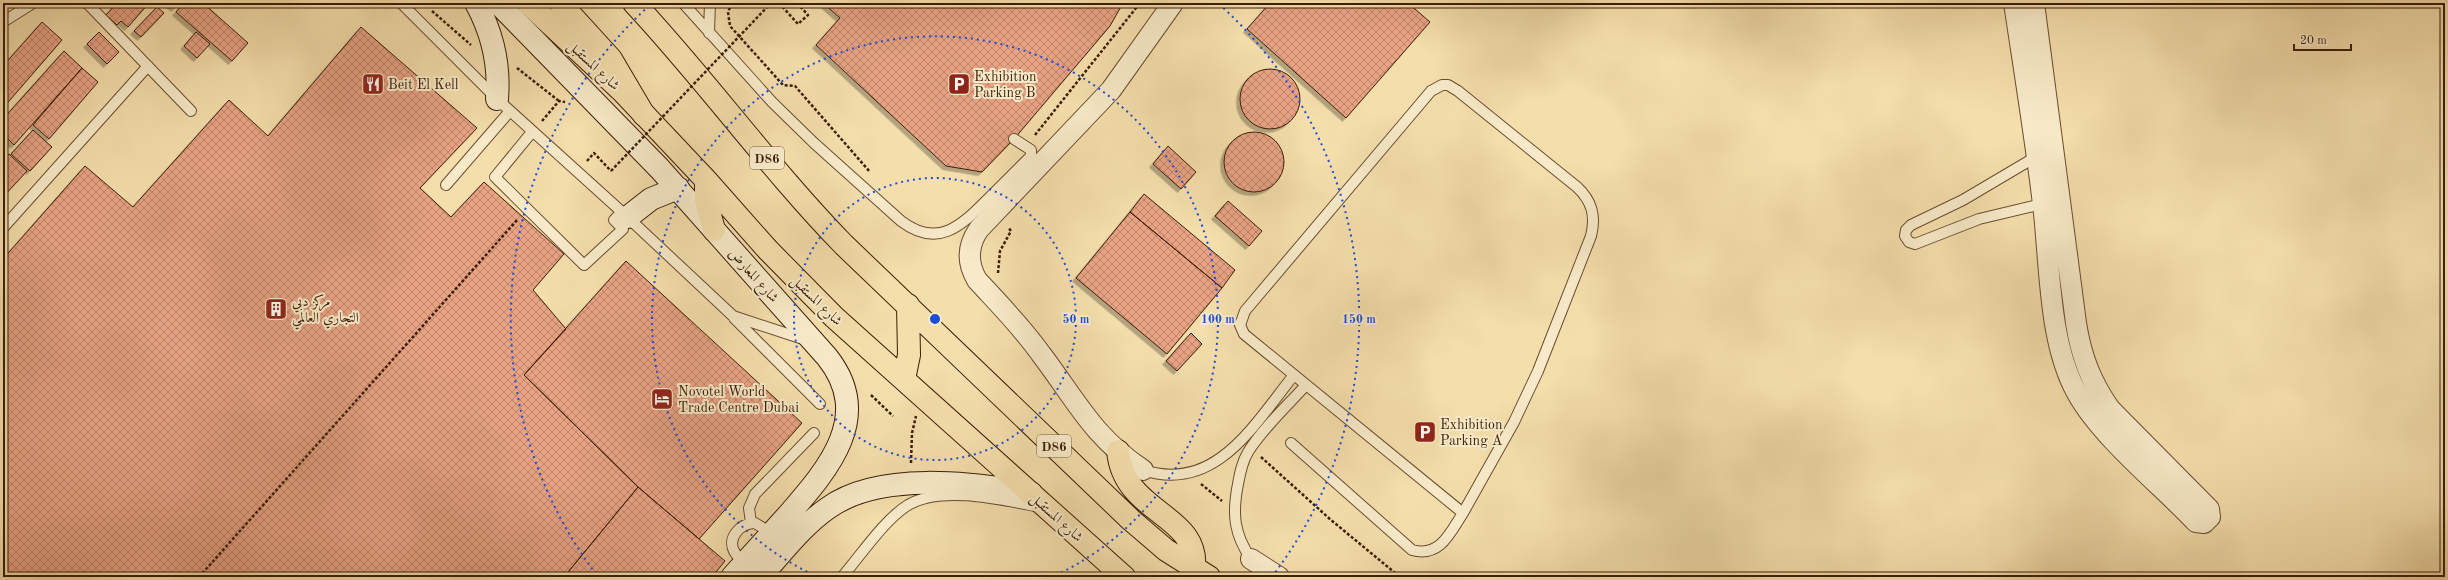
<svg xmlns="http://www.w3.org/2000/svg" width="2448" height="580" font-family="'Old Standard TT',Amiri,serif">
  <defs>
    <pattern id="building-cross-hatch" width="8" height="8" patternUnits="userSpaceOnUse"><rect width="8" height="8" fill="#e8a385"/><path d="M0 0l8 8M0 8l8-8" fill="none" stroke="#bd846b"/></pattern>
    <filter id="shadow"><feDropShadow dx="-3.5" dy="3.5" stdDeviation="0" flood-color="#0004"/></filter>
  </defs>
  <rect width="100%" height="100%" fill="#f4deac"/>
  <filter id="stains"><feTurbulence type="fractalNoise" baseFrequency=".005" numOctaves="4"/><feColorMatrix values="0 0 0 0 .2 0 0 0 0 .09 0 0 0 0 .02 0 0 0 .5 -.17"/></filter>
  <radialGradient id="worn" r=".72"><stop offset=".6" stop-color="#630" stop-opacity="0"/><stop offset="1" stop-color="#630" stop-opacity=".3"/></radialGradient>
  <path fill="url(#building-cross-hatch)" stroke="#3b1c05" filter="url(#shadow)" d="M117,3H149L128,27L121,21L117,25L106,15Z
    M168,3H179L175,8Z
    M184,3H203L248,43L232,61L176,12Z
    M823,3H1123L1110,26L1014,139L982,172L946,166L816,45L840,18Z
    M1270,3H1408L1430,22L1346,118L1247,29Z
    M157,7L164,13L141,37L134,31Z
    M42,22L62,40L3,108V66Z
    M361,27L477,128L420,188L451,217L484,182L564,254L533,290L566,329L524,375L638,487L564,577H3V259L85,166L133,207L229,100L268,136Z
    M99,32L119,52L107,64L87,44Z
    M196,32L210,44L197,58L184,46Z
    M64,51L82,68L14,145L3,134V119Z
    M82,68L98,82L49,139L33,125Z
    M1240 99a30 30 0 1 1 60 0a30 30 0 1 1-60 0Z
    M33,130L52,147L30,171L11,154Z
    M1224 162a30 30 0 1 1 60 0a30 30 0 1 1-60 0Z
    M1168,146L1196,172L1181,189L1153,164Z
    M9,154L27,171L3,197V161Z
    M1144,194L1235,270L1222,288L1130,212Z
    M1228,201L1262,231L1249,246L1215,216Z
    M1130,212L1222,288L1167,354L1076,278Z
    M626,261L802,423L699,539L638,487L524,375Z
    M1191,333L1202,344L1177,371L1166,361Z
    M638,487L725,561L712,577H564Z"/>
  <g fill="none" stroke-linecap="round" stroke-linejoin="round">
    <g stroke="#694c2f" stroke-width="12">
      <path id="lane" d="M87,3L191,111
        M401,3L497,99L622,212L733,316L806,340
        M683,3L772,102L814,143L901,221C939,250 963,224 990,197C1003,184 1017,170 1031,156V150L1014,139
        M3,22L33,3
        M709,33L710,3
        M1442,85H1448L1458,91L1577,187C1592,201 1596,216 1591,236L1538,371L1514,422L1463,513L1244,334L1240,325L1245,311L1431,91Z
        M532,132L495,177L584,265L623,229L614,220L622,212
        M2039,155L1963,200L1911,225L1906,230L1905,236L1909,242L1915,244L1979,219L2046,203
        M446,185L510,111
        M3,228L148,66
        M734,318L820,404
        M1291,443L1412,550C1440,558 1450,533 1463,513
        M1143,470C1216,494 1255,423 1294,375
        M751,523L749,508L755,494L814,433
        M1251,559C1234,534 1232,514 1238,484C1240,473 1242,462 1248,452C1263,428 1287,406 1306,385
        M744,563C741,560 736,555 734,551C727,537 741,523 755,523L771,533
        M842,577C861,555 884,520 908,505C942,485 1003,500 1040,507"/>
    </g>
    <g stroke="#694c2f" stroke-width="22">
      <path id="street" d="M2014,3C2024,70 2035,137 2043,204C2050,262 2048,342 2077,393C2102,438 2160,484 2196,522L2204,523L2210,517L2209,509L2110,409C2091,382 2081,356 2076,323L2034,3
        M1143,470C1092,436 1076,400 1041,354C1022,327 999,304 977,280C967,263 967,246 979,229L1111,90L1173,3
        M1251,559L1279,577"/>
    </g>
    <g stroke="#3b1c05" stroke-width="24">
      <path id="secondary" d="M476,3C493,34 500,64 497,99
        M498,3L660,169L827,357C874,416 829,468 789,514C770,535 751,556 732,577
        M628,217L651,199L678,188
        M760,577C782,553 802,526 828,508C879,471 972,483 1031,493"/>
    </g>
    <g stroke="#3b1c05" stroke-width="24">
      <path id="primary" d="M528,3L623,92L706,180L768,250L834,317L1124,577
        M634,3C707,81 769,168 844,245L1131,520L1166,550L1209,577
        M706,180V200L714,230
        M904,379L909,355L908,305
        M1118,451C1124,515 1200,513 1194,569"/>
    </g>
    <g stroke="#3b1c05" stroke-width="24">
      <path id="highway" d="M560,3L611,59L644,115"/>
    </g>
    <path stroke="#3b1c05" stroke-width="2.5" stroke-dasharray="3 2" stroke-linecap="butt" d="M732,3L728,12L730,26L783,85L795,86L870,172
      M779,3L798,24L808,15L797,3
      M432,11L471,45
      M517,68L559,101
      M542,121L559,101L565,102
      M1035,135L1140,3
      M587,161L594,153L611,171
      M998,273L1000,251L1011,231L1008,227
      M871,395L893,416
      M1261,457L1331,520L1400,577
      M911,463L912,433L916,416
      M1201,484L1222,501
      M199,577L518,219"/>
    <use href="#lane" stroke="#f8eac9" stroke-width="10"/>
    <use href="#street" stroke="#f8eac9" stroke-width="20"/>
    <use href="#secondary" stroke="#f8eac9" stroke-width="22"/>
    <use href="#primary" stroke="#f4deac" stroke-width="22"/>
    <use href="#highway" stroke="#f4deac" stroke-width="22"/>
    <path stroke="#3b1c05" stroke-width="2.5" stroke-dasharray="3 2" stroke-linecap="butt" d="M611,171L771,3"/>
  </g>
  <g fill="none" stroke="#1d4ed8" stroke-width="2" stroke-dasharray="2 4">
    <circle cx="935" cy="319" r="141"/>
    <path d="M818 577A283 283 0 1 1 1052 577"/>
    <path d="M596 574A424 424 0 0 1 651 4M1219 4A424 424 0 0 1 1274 574"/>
  </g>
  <defs>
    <g id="restaurant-square" transform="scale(1.15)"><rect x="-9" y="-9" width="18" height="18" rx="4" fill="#8f2418" stroke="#f8eac9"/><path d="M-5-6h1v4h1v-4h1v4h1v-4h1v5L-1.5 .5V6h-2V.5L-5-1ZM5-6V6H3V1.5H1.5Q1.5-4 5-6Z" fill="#fff"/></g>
    <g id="parking-square" transform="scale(1.15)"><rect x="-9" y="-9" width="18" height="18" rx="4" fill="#8f2418" stroke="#f8eac9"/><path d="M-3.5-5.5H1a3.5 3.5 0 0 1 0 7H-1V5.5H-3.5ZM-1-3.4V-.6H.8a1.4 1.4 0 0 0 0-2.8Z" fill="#fff"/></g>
    <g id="building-square" transform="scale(1.15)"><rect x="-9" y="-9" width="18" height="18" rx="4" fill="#8f2418" stroke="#f8eac9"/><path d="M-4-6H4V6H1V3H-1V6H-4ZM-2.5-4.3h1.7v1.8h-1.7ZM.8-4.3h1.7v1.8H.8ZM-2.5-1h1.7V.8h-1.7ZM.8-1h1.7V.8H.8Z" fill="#fff"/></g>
    <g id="hotel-square" transform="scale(1.15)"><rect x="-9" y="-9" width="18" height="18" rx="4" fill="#8f2418" stroke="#f8eac9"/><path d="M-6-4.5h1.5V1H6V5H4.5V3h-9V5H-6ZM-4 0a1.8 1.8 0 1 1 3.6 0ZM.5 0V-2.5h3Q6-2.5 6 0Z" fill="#fff"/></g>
  </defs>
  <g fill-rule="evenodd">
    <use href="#restaurant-square" x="373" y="84"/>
    <use href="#parking-square" x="959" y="84"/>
    <use href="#building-square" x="276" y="309"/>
    <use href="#hotel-square" x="662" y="399"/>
    <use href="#parking-square" x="1425" y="432"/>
  </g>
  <g text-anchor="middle" stroke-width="4" stroke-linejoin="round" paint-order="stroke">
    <g fill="#f8eac9" stroke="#745a40" stroke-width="1">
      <rect x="750" y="147" width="34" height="22" rx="3"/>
      <rect x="1037" y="435" width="34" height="22" rx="3"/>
    </g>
    <g font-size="13" font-weight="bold" fill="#3b1c05">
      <text x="767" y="163">D86</text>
      <text x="1054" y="451">D86</text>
    </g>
    <g font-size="14" fill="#3b1c05" stroke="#f8eac9">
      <text transform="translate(594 65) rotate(43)" y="5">شارع المستقبل</text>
      <text transform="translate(754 275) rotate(48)" y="5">شارع المعارض</text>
      <text transform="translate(817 300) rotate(44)" y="5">شارع المستقبل</text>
      <text transform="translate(1057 517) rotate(42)" y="5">شارع المستقبل</text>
    </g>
    <g font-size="14" fill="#3b1c05" stroke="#f8eac9" text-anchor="start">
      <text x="974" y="81">Exhibition<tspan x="974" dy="16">Parking B</tspan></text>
      <text x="388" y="89">Beit El Kell</text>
      <text x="292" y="306">مركز دبي<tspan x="292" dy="16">التجاري العالمي</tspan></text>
      <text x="678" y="396">Novotel World<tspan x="678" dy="16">Trade Centre Dubai</tspan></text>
      <text x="1440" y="429">Exhibition<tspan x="1440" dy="16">Parking A</tspan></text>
    </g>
  </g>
  <circle cx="935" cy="319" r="6" fill="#1d4ed8" stroke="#f8eac9" stroke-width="2"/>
  <g font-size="12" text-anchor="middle" font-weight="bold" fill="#1d4ed8" stroke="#f8eac9" stroke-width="4" stroke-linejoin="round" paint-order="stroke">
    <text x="1076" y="323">50 m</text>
    <text x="1218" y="323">100 m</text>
    <text x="1359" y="323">150 m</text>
  </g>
  <rect width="2448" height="580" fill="none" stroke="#f4deac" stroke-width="16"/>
  <rect x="4" y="4" width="2440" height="572" fill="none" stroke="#3b1c05" stroke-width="2"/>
  <rect x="8" y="8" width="2432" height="564" fill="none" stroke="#3b1c05"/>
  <path d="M2294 44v6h57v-6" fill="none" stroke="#3b1c05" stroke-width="2"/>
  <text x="2300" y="44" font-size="12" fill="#3b1c05" stroke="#f8eac9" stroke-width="3" paint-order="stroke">20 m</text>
  <rect width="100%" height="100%" filter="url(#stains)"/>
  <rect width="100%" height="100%" fill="url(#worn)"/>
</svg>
